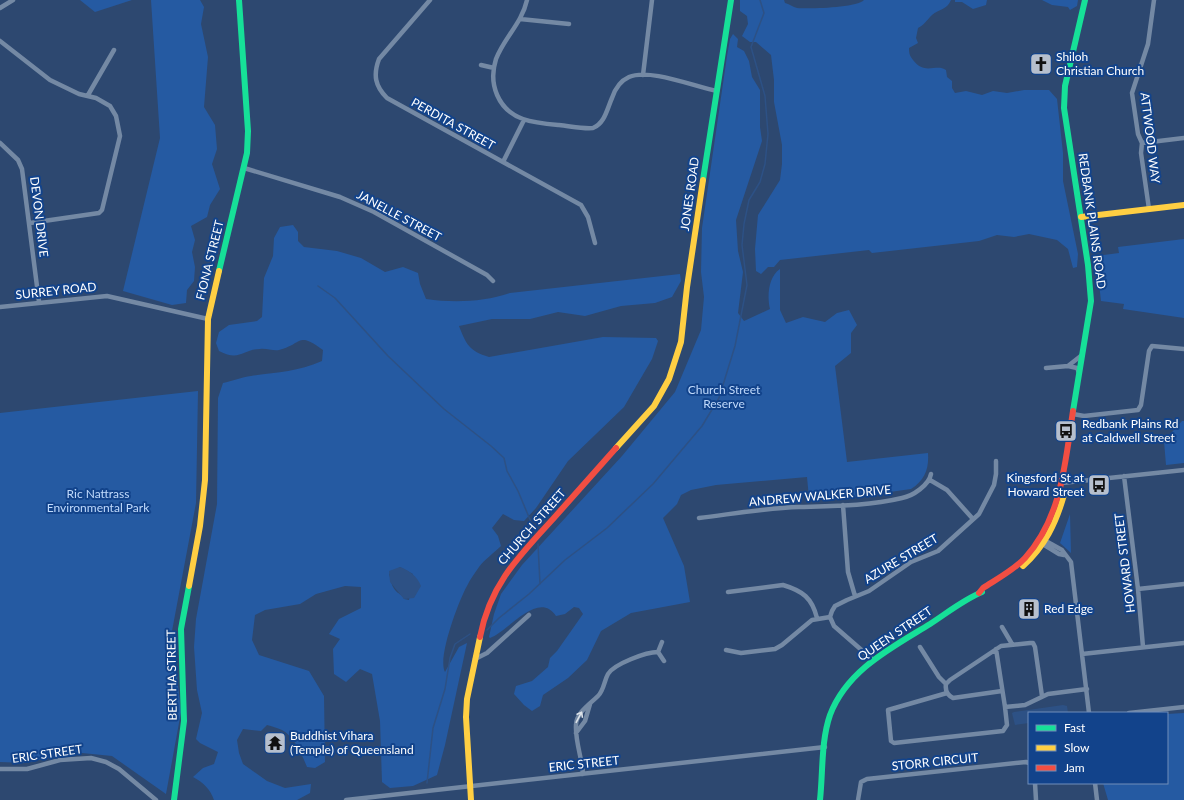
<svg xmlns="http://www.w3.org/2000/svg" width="1184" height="800" font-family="Lato,sans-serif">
  <rect width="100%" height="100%" fill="#2d4870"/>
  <path fill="#255aa2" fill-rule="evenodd" d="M80,0H132L95,12Z
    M151,0H200L204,7L201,24L208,57L204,107L215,125L217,149L212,164L220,189L210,205L207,217L191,226L195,240L192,252L195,267L194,281L187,290L186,303L172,305L123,291L160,138Z
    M740,0H784L785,3C789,4 793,7 797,8C809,9 856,8 864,0H951C947,10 939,9 932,15C927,20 924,25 918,28L916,38L918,43L909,48C909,54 910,56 913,60C925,76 936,63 946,70L947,77L952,81V88L955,93L966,91L982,95L993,91L1007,93L1024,90H1049L1057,99L1063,153V181L1078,254L1077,267L1073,268L1068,249L1057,240L1029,234L1014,237L997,235L979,241L872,253L869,250L780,260L774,267H768L761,274L756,271L755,249L758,215L780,180L782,164V145L774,102V80L771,55L756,42H750L742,36L748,24L747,16L740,11Z
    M955,0H987L986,5L973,9L962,2H955Z
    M1042,0H1078L1077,6L1070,10L1068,7L1052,5Z
    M733,34L738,39L737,47L744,51L749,61L752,77L760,90V127L762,141L736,220L738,251L743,272L738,313L744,321L770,309C767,297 768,277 780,269V310L786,323L803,317L825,322L837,313L849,310L857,325L851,333V353L835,366L847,462L928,453C929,469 925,480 911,489L840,499L809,498L807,477L716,485L691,490L681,495L677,504L663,518L684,566L690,602L631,613L601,631L587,660L568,678L543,695L540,706L532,711L524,705L514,694L516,686L532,681L548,667L550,658L557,651L583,614L579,608L574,607L565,614L556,616C538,589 507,633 490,638L489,637L494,614L501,594L522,565L622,456L675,392L701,330L704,297L701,272L702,228L727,56L730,39Z
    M293,225L298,232V241L304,247L337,251L361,258L385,272L403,267L418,273L420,284L426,299C454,303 483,302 510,293L680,274L681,281L672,297L655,303L621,306L585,316L558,312L530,319H492L459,326C466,344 469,351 489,357L603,337L656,338L658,341L652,359L624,407L568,461L536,508L524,521L514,520L503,514L492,528L498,536L501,546C494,553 485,559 479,567C475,573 470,579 467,586C459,600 437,658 445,672L459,647L467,643L445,745L437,775L413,786L390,788L382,782L380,721L372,674L360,669L346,682L334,674L333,649L340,639L329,634L339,619L361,608V587L345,586L316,594L300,604L265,610L255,615L252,640L259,655L309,671L324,696L325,762L315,768L307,767C302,755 294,736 282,730C277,728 272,726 267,725L261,731L243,729L237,740L239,753L243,764L267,781L285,788L311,784L310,793L297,800H214C210,789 204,783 193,777L203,768L214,764L218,752L200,743L196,739L202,713L197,690L194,647L196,619L217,504L218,398L223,383C232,381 242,377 251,376C277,372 297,372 322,361L323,350C297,331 303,344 279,350C273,351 266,348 260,349C243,349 240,362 219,351L216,343L219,332L229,325L257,321L262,317L264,278L273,256L274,238L280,227ZM400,567L413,574L409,600L404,599C402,594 398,594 395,590C391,585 391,580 389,574Z
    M1184,239V318L1123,309L1124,304L1101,301L1096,256L1119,253L1118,247Z
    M198,391L196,503L172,631L181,712L166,794L112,756L72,752L26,763L0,762V413Z
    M1182,421H1184V463L1166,465L1164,441Z
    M1070,514L1071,553L1060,543Z
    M1184,713V800H1108L1103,783H1167V714Z"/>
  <path fill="#2d5185" d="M400,567C410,571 417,576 421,586L414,598L404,599L390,582L389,571Z
    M1063,705L1067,706L1068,713H1029V723L1015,725L1012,713L1014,712Z"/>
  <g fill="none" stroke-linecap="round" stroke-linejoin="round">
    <path stroke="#2d5185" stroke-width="1.5" d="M318,286L335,298L388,356L444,409L491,446L504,458L507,471L518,491L531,522
      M538,544L540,584
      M487,630L499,618L529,594L565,560L607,528L653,484L702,426L719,398L735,346L747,285L742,245L744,224L749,200L760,182L765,164L768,134L765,96L751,47L764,13L760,0
      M427,783L433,728L445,689L450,658L455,644L470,634"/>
    <path stroke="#7489a4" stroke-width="4.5" d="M430,0L379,59C373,75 375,86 387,98L581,205L588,217L595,243
      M527,0C522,23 504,38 496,59C488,84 498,110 523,119C534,123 547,124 559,125C570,126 582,129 593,128C605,123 607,109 612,98C615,89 620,81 629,77C650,68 695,87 717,91
      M0,8L13,0
      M520,19L569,24
      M0,41L50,80L79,94L96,98L110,106L116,116L120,136L102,210L99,213L30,223
      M481,65L494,68
      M643,75L652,0
      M88,95L114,50
      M0,143L18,160L22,169L39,302
      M1142,143L1184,138
      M503,162L524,120
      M244,168L340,197L374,212L487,275L493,281
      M1149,209L1141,153L1142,143L1138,134L1132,93L1148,44L1154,0
      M0,307L107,296L208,319
      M1046,368L1068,366
      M1079,373L1077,368L1068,366L1082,355
      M1073,414L1084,416L1138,410L1141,405L1149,351L1152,346L1184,349
      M1124,476L1138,589L1143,647
      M930,480L947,490L973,519
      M1062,483L1184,470
      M843,505L848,572L855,596
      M699,518C732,514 766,508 799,507C833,506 869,506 902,498C913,496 929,485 931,474
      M1044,540L1062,550L1071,562L1089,713
      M1041,543L1059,554L1064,555
      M1138,589L1184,584
      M728,592L783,585C803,591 812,598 817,618
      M1002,627L1012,644
      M662,642L658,652L664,661
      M920,647L939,677L946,684
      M996,649L1005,707
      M726,650L741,653L775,649L782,645L812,620L830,617
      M1082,654L1184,643
      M475,659L487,653L529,615
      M873,660L834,626L830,617L832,611L835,606L847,600L869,591L911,562L938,551L979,514L994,485L996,474V461
      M1002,691L953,698C947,695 945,690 946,684L950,680L1001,646L1030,643H1033L1035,647L1042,696
      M947,693L888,710L891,741L894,743L1003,731L1007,725L1005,707L1025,705L1048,694L1087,689
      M1129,713L1184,707
      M576,733L585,721L590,704
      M0,769H27L60,760L91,758L106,762L119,769L156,800
      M583,774C582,758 575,741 576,725C576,713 590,704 598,696C604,690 604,681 608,674C614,664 646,652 658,652
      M1035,783L1036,800
      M1095,783L1097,800
      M346,800L825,747
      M858,800L861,782L867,779L1026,762L1029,763"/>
    <path stroke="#16e098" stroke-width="6" d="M703,180L731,0
      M219,271L247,153L248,131L239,0
      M1073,411L1091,301L1088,265L1064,108L1065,86L1085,0
      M174,800L184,721L181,629L189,586
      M820,800C823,772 821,741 830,715C847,670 891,648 930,624C947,613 963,600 982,592"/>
    <path stroke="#ffcf43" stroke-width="6" d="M1081,217L1184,205
      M616,448L654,406L669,379L681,342L687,287L703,180
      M1023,566C1045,546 1056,523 1064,495
      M189,586L200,526L205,480L208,319L219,271
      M471,800L466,717L467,699L480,637"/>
    <path stroke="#f24e42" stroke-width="6" d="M979,593L983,588C997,579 1014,570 1025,558C1062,517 1065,463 1073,411
      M480,637C490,585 518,557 553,519C574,495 595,472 616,448"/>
  </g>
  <defs><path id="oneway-shaft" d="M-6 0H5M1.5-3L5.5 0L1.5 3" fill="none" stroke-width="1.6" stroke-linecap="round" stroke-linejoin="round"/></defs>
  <use stroke="#dce2e8" href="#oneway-shaft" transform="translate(579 717) rotate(-62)"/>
  <defs>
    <g id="church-square" transform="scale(1.15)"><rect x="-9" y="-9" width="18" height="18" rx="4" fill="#b6bfcd" stroke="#12438b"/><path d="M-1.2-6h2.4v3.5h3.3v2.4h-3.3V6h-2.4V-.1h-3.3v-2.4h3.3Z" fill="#111"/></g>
    <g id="bus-square" transform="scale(1.15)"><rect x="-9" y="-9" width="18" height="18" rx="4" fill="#b6bfcd" stroke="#12438b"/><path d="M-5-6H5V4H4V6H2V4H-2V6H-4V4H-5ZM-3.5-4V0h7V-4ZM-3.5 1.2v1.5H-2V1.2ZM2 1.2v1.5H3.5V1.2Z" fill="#111"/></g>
    <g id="building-square" transform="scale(1.15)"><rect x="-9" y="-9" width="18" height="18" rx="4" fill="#b6bfcd" stroke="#12438b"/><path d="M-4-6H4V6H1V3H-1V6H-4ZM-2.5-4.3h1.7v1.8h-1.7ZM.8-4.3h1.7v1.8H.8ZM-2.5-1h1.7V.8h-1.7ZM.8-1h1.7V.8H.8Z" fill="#111"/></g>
    <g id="temple-square" transform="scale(1.15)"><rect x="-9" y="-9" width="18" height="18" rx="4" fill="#b6bfcd" stroke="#12438b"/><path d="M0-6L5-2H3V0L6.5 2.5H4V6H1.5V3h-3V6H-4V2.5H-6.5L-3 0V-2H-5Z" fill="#111"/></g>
  </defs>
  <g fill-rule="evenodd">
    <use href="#church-square" x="1041" y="64"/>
    <use href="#bus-square" x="1066" y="431"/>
    <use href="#bus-square" x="1099" y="485"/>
    <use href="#building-square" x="1029" y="609"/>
    <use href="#temple-square" x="275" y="743"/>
  </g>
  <g text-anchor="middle" stroke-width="4" stroke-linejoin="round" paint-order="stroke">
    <g font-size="12" fill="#fff" stroke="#12438b" text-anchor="start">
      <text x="1056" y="61">Shiloh<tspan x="1056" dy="14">Christian Church</tspan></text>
      <text x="1082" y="428">Redbank Plains Rd<tspan x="1082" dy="14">at Caldwell Street</tspan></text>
      <text x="1084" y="482" text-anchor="end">Kingsford St at<tspan x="1084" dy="14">Howard Street</tspan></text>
      <text x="1044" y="613">Red Edge</text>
      <text x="290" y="740">Buddhist Vihara<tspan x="290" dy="14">(Temple) of Queensland</tspan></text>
    </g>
    <g font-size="12" fill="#fff" stroke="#12438b">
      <text transform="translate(453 124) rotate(29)" y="4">PERDITA STREET</text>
      <text transform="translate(1150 138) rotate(83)" y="4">ATTWOOD WAY</text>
      <text transform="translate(690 194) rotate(-82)" y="4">JONES ROAD</text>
      <text transform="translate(399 216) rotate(28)" y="4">JANELLE STREET</text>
      <text transform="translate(39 217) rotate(83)" y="4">DEVON DRIVE</text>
      <text transform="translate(1092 221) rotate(82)" y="4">REDBANK PLAINS ROAD</text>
      <text transform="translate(210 260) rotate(-76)" y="4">FIONA STREET</text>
      <text transform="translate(56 291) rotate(-6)" y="4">SURREY ROAD</text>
      <text transform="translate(820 496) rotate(-5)" y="4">ANDREW WALKER DRIVE</text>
      <text transform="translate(532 527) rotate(-49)" y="4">CHURCH STREET</text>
      <text transform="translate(901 559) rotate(-31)" y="4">AZURE STREET</text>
      <text transform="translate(1125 563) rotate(-97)" y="4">HOWARD STREET</text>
      <text transform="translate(895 634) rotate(-34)" y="4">QUEEN STREET</text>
      <text transform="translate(172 675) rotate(-91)" y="4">BERTHA STREET</text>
      <text transform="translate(47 754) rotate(-8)" y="4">ERIC STREET</text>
      <text transform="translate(935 762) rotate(-6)" y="4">STORR CIRCUIT</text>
      <text transform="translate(584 764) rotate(-6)" y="4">ERIC STREET</text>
    </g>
    <g font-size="12" fill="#c0dafc" stroke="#12438b">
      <text x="724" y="394">Church Street<tspan x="724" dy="14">Reserve</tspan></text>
      <text x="98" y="498">Ric Nattrass<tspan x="98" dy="14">Environmental Park</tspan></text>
    </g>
  </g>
  <rect x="1028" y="712" width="140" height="72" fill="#12438b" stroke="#718eb9"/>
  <rect x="1036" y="725" width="20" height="6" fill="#16e098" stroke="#718eb9"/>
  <text x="1064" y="732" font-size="12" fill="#ffffff">Fast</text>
  <rect x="1036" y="745" width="20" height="6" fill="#ffcf43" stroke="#718eb9"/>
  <text x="1064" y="752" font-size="12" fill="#ffffff">Slow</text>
  <rect x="1036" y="765" width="20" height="6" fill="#f24e42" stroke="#718eb9"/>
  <text x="1064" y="772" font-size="12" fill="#ffffff">Jam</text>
</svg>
